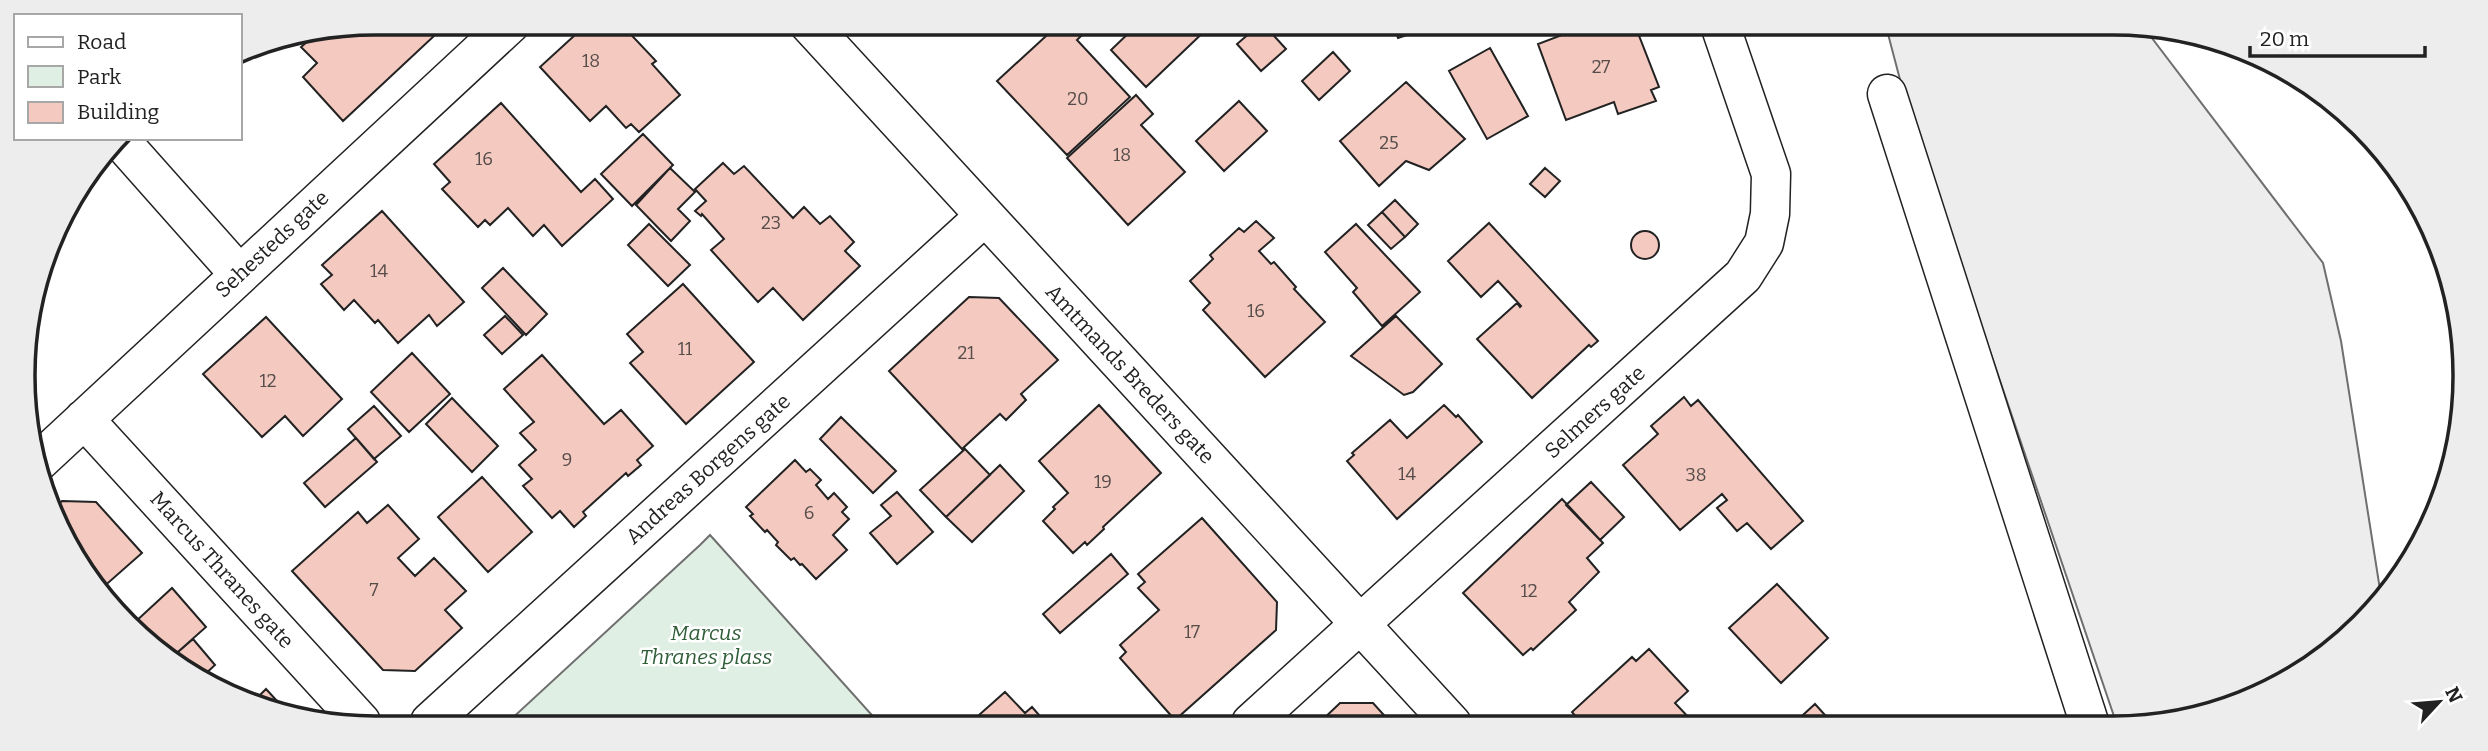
<svg xmlns="http://www.w3.org/2000/svg" width="2488" height="751" font-family="Bitter,serif">
  <rect width="100%" height="100%" fill="#fff"/>
  <path fill="#e0efe3" stroke="#6f6f6f" stroke-width="2" d="M710,535L879,723L508,722L700,545Z"/>
  <path fill="#ededed" stroke="#6f6f6f" stroke-width="2" d="M1904,29H2145L2323,263L2341,341L2381,596L2345,640L2248,701L2158,725H2117L1908,110L1888,34Z"/>
  <path fill="#f3c9c0" stroke="#222" stroke-width="2" d="M376,23H422L434,36L343,121L303,77L317,63L301,47L308,41L305,37Z
    M587,24H621L656,61L652,64L680,95L639,132L631,124L626,128L606,106L590,121L540,67Z
    M1058,25H1081L1086,31L1077,40L1130,97L1067,155L997,81Z
    M1136,26H1210L1146,87L1111,50Z
    M1258,26H1265L1286,49L1261,71L1237,44Z
    M1394,27H1431L1398,38Z
    M1583,27L1636,28L1659,87L1651,90L1656,101L1618,114L1614,102L1566,120L1538,44Z
    M1490,48L1528,116L1487,139L1449,71Z
    M1333,52L1350,71L1319,100L1302,81Z
    M1406,82L1465,139L1429,170L1406,161L1379,186L1340,141Z
    M1136,95L1153,114L1141,125L1185,172L1128,225L1067,158Z
    M1239,101L1267,131L1224,171L1196,141Z
    M501,103L581,192L595,179L613,199L562,246L544,225L533,236L508,208L490,225L485,220L478,227L442,189L450,182L434,164Z
    M643,134L673,165L632,206L601,174Z
    M723,163L734,174L744,166L793,218L804,207L820,224L830,216L854,242L845,251L860,266L803,320L773,288L758,302L711,250L724,239L702,214L701,216L695,211L706,201L695,189Z
    M670,168L695,192L678,209L690,221L671,241L636,205Z
    M1545,168L1560,181L1545,197L1530,184Z
    M1395,200L1418,224L1405,237L1382,212Z
    M382,211L464,302L437,326L429,315L398,343L378,320L375,323L354,300L344,310L321,284L332,275L322,265Z
    M1382,212L1405,237L1391,249L1368,225Z
    M1256,221L1274,238L1259,251L1271,264L1274,262L1296,287L1294,289L1325,322L1265,377L1203,310L1210,303L1190,281L1213,259L1210,255L1239,228L1244,232Z
    M1489,223L1598,341L1591,347L1589,345L1532,398L1477,339L1517,303L1520,307L1521,306L1498,281L1481,297L1448,261Z
    M649,224L690,265L668,286L628,245Z
    M1356,224L1420,292L1382,326L1353,292L1357,288L1325,252Z
    M1631 245a14 14 0 1 1 28 0a14 14 0 1 1-28 0Z
    M503,268L547,314L526,335L482,288Z
    M683,284L754,362L686,424L630,363L643,352L627,334Z
    M969,297L999,298L1058,360L1021,394L1026,400L1006,420L1000,414L962,449L889,371Z
    M505,316L523,335L502,354L484,335Z
    M1396,316L1442,364L1413,392L1404,395L1351,356Z
    M266,317L342,399L303,436L285,416L262,437L203,374Z
    M412,353L450,394L409,432L371,392Z
    M542,355L604,424L621,410L653,446L637,460L641,465L628,476L626,473L583,512L586,516L574,527L560,511L552,518L523,486L532,479L519,465L536,450L520,433L534,422L504,389Z
    M1684,397L1691,406L1698,400L1803,521L1771,549L1747,523L1737,531L1717,508L1727,500L1722,494L1680,530L1623,465L1658,434L1651,426Z
    M452,398L498,446L472,472L426,424Z
    M1099,405L1161,473L1103,527L1104,529L1087,545L1085,542L1073,553L1043,521L1055,509L1053,507L1068,493L1039,461Z
    M1444,405L1456,417L1458,415L1482,442L1397,519L1347,461L1354,455L1352,453L1390,420L1407,438Z
    M374,406L401,436L374,459L348,429Z
    M841,417L896,471L873,493L820,439Z
    M356,438L377,462L325,507L304,483Z
    M965,449L990,475L946,517L920,490Z
    M795,460L806,472L810,469L821,480L816,485L828,499L834,493L847,507L842,512L849,519L833,535L847,550L816,579L802,564L800,565L794,558L791,560L776,545L778,542L767,530L765,532L750,516L753,514L746,507Z
    M1000,465L1024,491L972,542L946,517Z
    M482,477L532,532L488,572L438,517Z
    M1591,482L1624,517L1600,540L1566,505Z
    M897,492L933,532L897,564L870,533L891,516L881,505Z
    M1562,499L1603,543L1587,558L1599,572L1569,602L1576,610L1533,650L1531,648L1523,655L1463,593Z
    M62,501L96,502L142,553L100,590L82,572L54,508Z
    M388,505L419,539L398,558L415,576L434,558L466,591L445,610L462,628L415,671L383,670L292,571L358,512L367,523Z
    M1202,518L1277,602L1276,630L1175,720L1120,658L1126,652L1120,645L1159,610L1138,588L1145,582L1138,574Z
    M1111,554L1128,574L1060,633L1043,614Z
    M1777,584L1828,638L1781,683L1729,628Z
    M172,588L206,627L170,659L134,623Z
    M193,639L215,665L201,678L180,669L170,659Z
    M1649,649L1688,691L1675,703L1693,722L1690,724H1582L1572,712L1632,657L1636,661Z
    M266,689L289,714L255,700Z
    M1005,692L1025,713L1032,707L1046,723H987L979,715Z
    M1340,703H1373L1392,724H1318Z
    M1815,704L1834,725H1792Z"/>
  <g fill="none" stroke-linecap="round" stroke-linejoin="round">
    <g stroke="#222" stroke-width="41">
      <path id="minor" d="M809,24L1452,724
        M1887,94L2090,725
        M120,140L239,274
        M84,419L361,722
        M35,465L511,23
        M430,722L985,216
        M1251,723L1743,276L1764,243L1770,214L1771,174L1721,28"/>
    </g>
    <use href="#minor" stroke="#fff" stroke-width="38"/>
  </g>
  <g text-anchor="middle" stroke-width="5" stroke-linejoin="round" paint-order="stroke">
    <g font-size="18" fill="#564c4a">
      <text x="591" y="67">18</text>
      <text x="1601" y="73">27</text>
      <text x="1078" y="105">20</text>
      <text x="1389" y="149">25</text>
      <text x="1122" y="161">18</text>
      <text x="484" y="165">16</text>
      <text x="771" y="229">23</text>
      <text x="379" y="277">14</text>
      <text x="1256" y="317">16</text>
      <text x="685" y="355">11</text>
      <text x="966" y="359">21</text>
      <text x="268" y="387">12</text>
      <text x="567" y="466">9</text>
      <text x="1407" y="480">14</text>
      <text x="1696" y="481">38</text>
      <text x="1103" y="488">19</text>
      <text x="809" y="519">6</text>
      <text x="374" y="596">7</text>
      <text x="1529" y="597">12</text>
      <text x="1192" y="638">17</text>
    </g>
    <g font-size="21" fill="#222" stroke="#fff">
      <text transform="translate(272 244) rotate(-43)" y="7">Sehesteds gate</text>
      <text transform="translate(1130 374) rotate(47)" y="7">Amtmands Breders gate</text>
      <text transform="translate(1595 412) rotate(-42)" y="7">Selmers gate</text>
      <text transform="translate(708 469) rotate(-42)" y="7">Andreas Borgens gate</text>
      <text transform="translate(222 570) rotate(48)" y="7">Marcus Thranes gate</text>
    </g>
    <g font-size="21" font-style="italic" fill="#2f5e38" stroke="#fff">
      <text x="706" y="640">Marcus<tspan x="706" dy="24">Thranes plass</tspan></text>
    </g>
  </g>
  <path d="M0 0H2488V751H0ZM375 35H2113A340 340 0 0 1 2453 375V376A340 340 0 0 1 2113 716H375A340 340 0 0 1 35 376V375A340 340 0 0 1 375 35Z" fill="#ededed" fill-rule="evenodd"/>
  <path fill="none" stroke="#222" stroke-width="3.5" d="M375 35H2113A340 340 0 0 1 2453 375V376A340 340 0 0 1 2113 716H375A340 340 0 0 1 35 376V375A340 340 0 0 1 375 35Z"/>
  <rect x="14" y="14" width="228" height="126" fill="#ffffff" stroke="#a7a7a7" stroke-width="2"/>
  <rect x="28" y="37" width="35" height="10" fill="#ffffff" stroke="#a7a7a7" stroke-width="2"/>
  <text x="77" y="49" font-size="21" fill="#222222">Road</text>
  <rect x="28" y="66" width="35" height="21" fill="#e0efe3" stroke="#a7a7a7" stroke-width="2"/>
  <text x="77" y="84" font-size="21" fill="#222222">Park</text>
  <rect x="28" y="102" width="35" height="21" fill="#f3c9c0" stroke="#a7a7a7" stroke-width="2"/>
  <text x="77" y="119" font-size="21" fill="#222222">Building</text>
  <g transform="translate(2439 702) rotate(64)" stroke="#ffffff" stroke-width="5" paint-order="stroke">
  <path d="M0-5L12 26L0 18L-12 26Z" fill="#222222"/>
  <text y="-10" font-size="19" font-weight="bold" text-anchor="middle" fill="#222222">N</text>
  </g>
  <path d="M2250 46v10h175v-10" fill="none" stroke="#222222" stroke-width="3.5"/>
  <text x="2260" y="46" font-size="21" fill="#222222" stroke="#ffffff" stroke-width="5" paint-order="stroke">20 m</text>
</svg>
